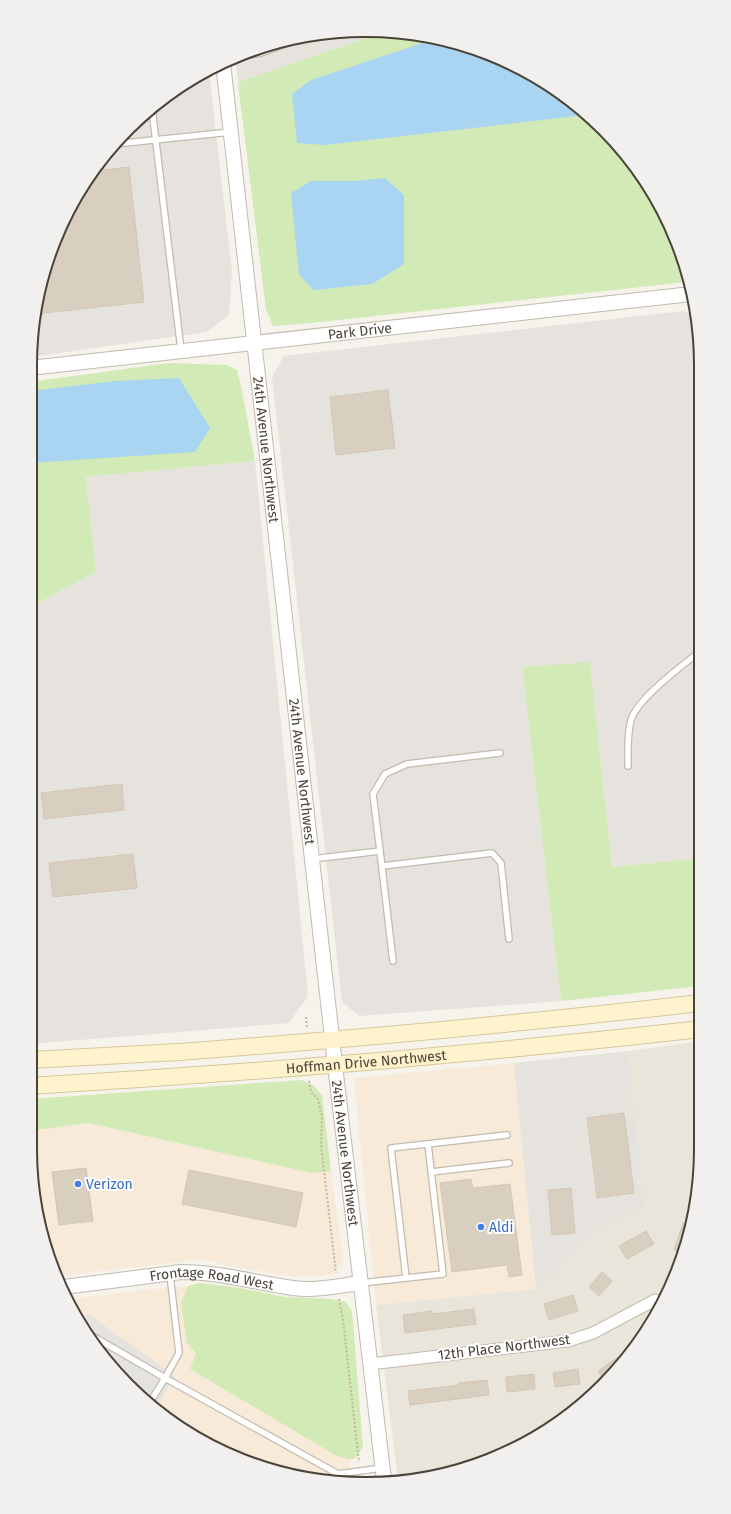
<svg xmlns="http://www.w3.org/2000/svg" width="731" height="1514" font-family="'Fira Sans',sans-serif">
  <rect width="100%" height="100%" fill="#f6f3ec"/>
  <path fill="#eae5da" d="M701,1041V1149L695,1214L675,1277L618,1370L570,1415L514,1449L410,1481H398L376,1305L536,1289L555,1277L566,1260L583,1240L609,1224L635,1212L645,1211L629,1051Z"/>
  <path fill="#f7ead8" d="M514,1063L536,1289L376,1305L354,1078Z
    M87,1123L312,1173L331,1171L343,1258L340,1266L330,1275L295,1277L228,1266L204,1259L58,1276L48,1257L30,1149V1131Z
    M188,1286L181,1303L196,1353L190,1369L335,1455L350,1460V1479L300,1478L198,1439L144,1401L99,1353L70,1299L144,1290Z"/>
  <path fill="#e6e2dd" d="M366,30L383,32L247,79L238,83L235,57L237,55L300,36Z
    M209,71L232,271L229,315L207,332L31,357L36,300L56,237L87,179L128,128L179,86Z
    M684,311L694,316L698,352L700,858L612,867L590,663L522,667L561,1001L359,1016L342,1002L272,377L284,356Z
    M255,461L308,996L289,1023L30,1044V607L96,572L86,477Z
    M629,1051L645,1211L635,1212L609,1224L583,1240L566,1260L555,1277L536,1289L514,1063Z"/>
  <path fill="#d2eab5" d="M383,32L431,36L494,56L570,99L632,161L676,237L687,282L311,323L273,326L266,310L238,83L247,79Z
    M169,363L226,365L237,370L242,391L255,461L86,477L96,572L30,607V382Z
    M590,662L612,867L700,858V986L561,1001L522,667Z
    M302,1080L314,1086L322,1095L331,1171L312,1173L88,1123L30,1131V1099Z
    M200,1283L240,1288L285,1297L331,1299L346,1302L352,1311L363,1447C353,1463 353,1461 335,1455L190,1369L196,1353L187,1343L181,1303L188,1286Z"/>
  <path fill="#e5e3e0" d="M88,1314L175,1376L156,1409L144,1401L99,1353L80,1317Z"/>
  <path fill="#a9d4f2" d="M437,38L494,56L570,99L585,115L325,145L297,143L292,94L311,80Z
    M385,178L404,195V264L372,284L314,290L299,275L291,193L311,181H355Z
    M179,378L210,428L195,452L30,463V391L115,381Z"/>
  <path fill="#d8cfc1" stroke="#d3c7b4" d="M129,167L144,302L35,314L36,300L56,237L87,179L93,171Z
    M388,390L395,448L336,455L330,397Z
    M122,784L124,810L44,819L41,793Z
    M133,854L137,888L53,897L49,863Z
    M624,1113L634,1193L597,1198L587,1118Z
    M86,1168L93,1221L59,1225L52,1172Z
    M189,1170L303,1193L296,1227L182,1204Z
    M471,1179L473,1188L510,1184L522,1275L509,1277L507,1265L452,1272L440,1183Z
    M571,1188L575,1233L552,1235L548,1190Z
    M683,1223L691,1225L683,1253L674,1250Z
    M646,1231L654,1244L627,1259L619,1246Z
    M602,1272L612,1281L599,1296L589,1287Z
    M573,1295L578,1311L549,1320L544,1304Z
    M474,1309L476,1324L405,1333L403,1315L432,1311L433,1314Z
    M631,1348L618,1370L605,1381L598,1371Z
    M578,1369L580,1384L555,1387L553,1373Z
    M534,1374L535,1389L507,1392L506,1377Z
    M487,1380L489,1395L410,1405L408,1391L459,1385V1383Z"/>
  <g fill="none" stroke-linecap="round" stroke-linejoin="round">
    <g stroke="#c2bbae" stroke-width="8">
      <path id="service" d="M233,58L261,53L307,36
        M152,109L181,350
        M115,144L231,132
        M628,766C628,750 627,735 631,720C638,698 681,667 699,652
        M380,851L393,961
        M312,859L380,851L373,794L385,774L407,764L500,753
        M382,866L492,853L501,863L509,939
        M431,1172L509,1163
        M170,1275L179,1353L165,1378L338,1474L335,1479
        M406,1278L391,1148L507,1135
        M361,1283L443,1274L428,1144
        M89,1334L165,1378L149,1404
        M338,1474L382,1468"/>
    </g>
    <g stroke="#c2bbae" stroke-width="13">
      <path id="minor" d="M370,1364L568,1341L593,1333L655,1300"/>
    </g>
    <g stroke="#c2bbae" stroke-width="16">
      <g id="tertiary">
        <path id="s1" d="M223,63L335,1065L384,1480"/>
        <path id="s2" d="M30,368L691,294"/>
        <path id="s3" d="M64,1287L181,1272C220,1272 256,1283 293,1288C316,1291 338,1286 360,1283"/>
      </g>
    </g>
    <g stroke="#d6c79b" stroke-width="18">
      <g id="secondary">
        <path d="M30,1060C79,1057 129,1055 179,1052C353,1039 527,1023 700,1003"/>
        <path id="s4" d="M30,1086C254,1073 478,1054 701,1029"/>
      </g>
    </g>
    <path stroke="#c4b79f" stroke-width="2" stroke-dasharray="2 2" stroke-linecap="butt" d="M306,1017L307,1028
      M309,1081L311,1092L318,1099L322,1117L321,1145L336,1273
      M339,1299L343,1320L359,1462"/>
    <use href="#service" stroke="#fff" stroke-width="5.5"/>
    <use href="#minor" stroke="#fff" stroke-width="11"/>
    <use href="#tertiary" stroke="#fff" stroke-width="14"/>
    <use href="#secondary" stroke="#fff3cd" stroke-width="16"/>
  </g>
  <g fill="#3f7fe0" stroke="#fff" stroke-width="1.5">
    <circle cx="78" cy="1184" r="4"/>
    <circle cx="481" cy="1227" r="4"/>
  </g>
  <g text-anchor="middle" stroke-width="4" stroke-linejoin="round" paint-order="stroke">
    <g font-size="14" fill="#4b4439" stroke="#fff">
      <text dy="5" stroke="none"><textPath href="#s2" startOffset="332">Park Drive</textPath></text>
      <text dy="5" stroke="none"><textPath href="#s1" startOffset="389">24th Avenue Northwest</textPath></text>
      <text dy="5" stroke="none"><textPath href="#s1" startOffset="713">24th Avenue Northwest</textPath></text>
      <text dy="5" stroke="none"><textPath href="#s4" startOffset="337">Hoffman Drive Northwest</textPath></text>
      <text dy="5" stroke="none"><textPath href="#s1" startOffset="1097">24th Avenue Northwest</textPath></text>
      <text dy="5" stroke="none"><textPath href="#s3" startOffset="149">Frontage Road West</textPath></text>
      <text transform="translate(504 1347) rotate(-7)" y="5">12th Place Northwest</text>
    </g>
    <g font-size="14" fill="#366cbe" stroke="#fff" text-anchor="start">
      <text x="86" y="1189">Verizon</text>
      <text x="489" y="1232">Aldi</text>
    </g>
  </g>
  <path d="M0 0H731V1514H0ZM365 37H366A328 328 0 0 1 694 365V1149A328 328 0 0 1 366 1477H365A328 328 0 0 1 37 1149V365A328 328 0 0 1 365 37Z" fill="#f1f0ef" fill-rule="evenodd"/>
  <path fill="none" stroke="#4b4439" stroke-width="2" d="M365 37H366A328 328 0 0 1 694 365V1149A328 328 0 0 1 366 1477H365A328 328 0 0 1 37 1149V365A328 328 0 0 1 365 37Z"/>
</svg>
